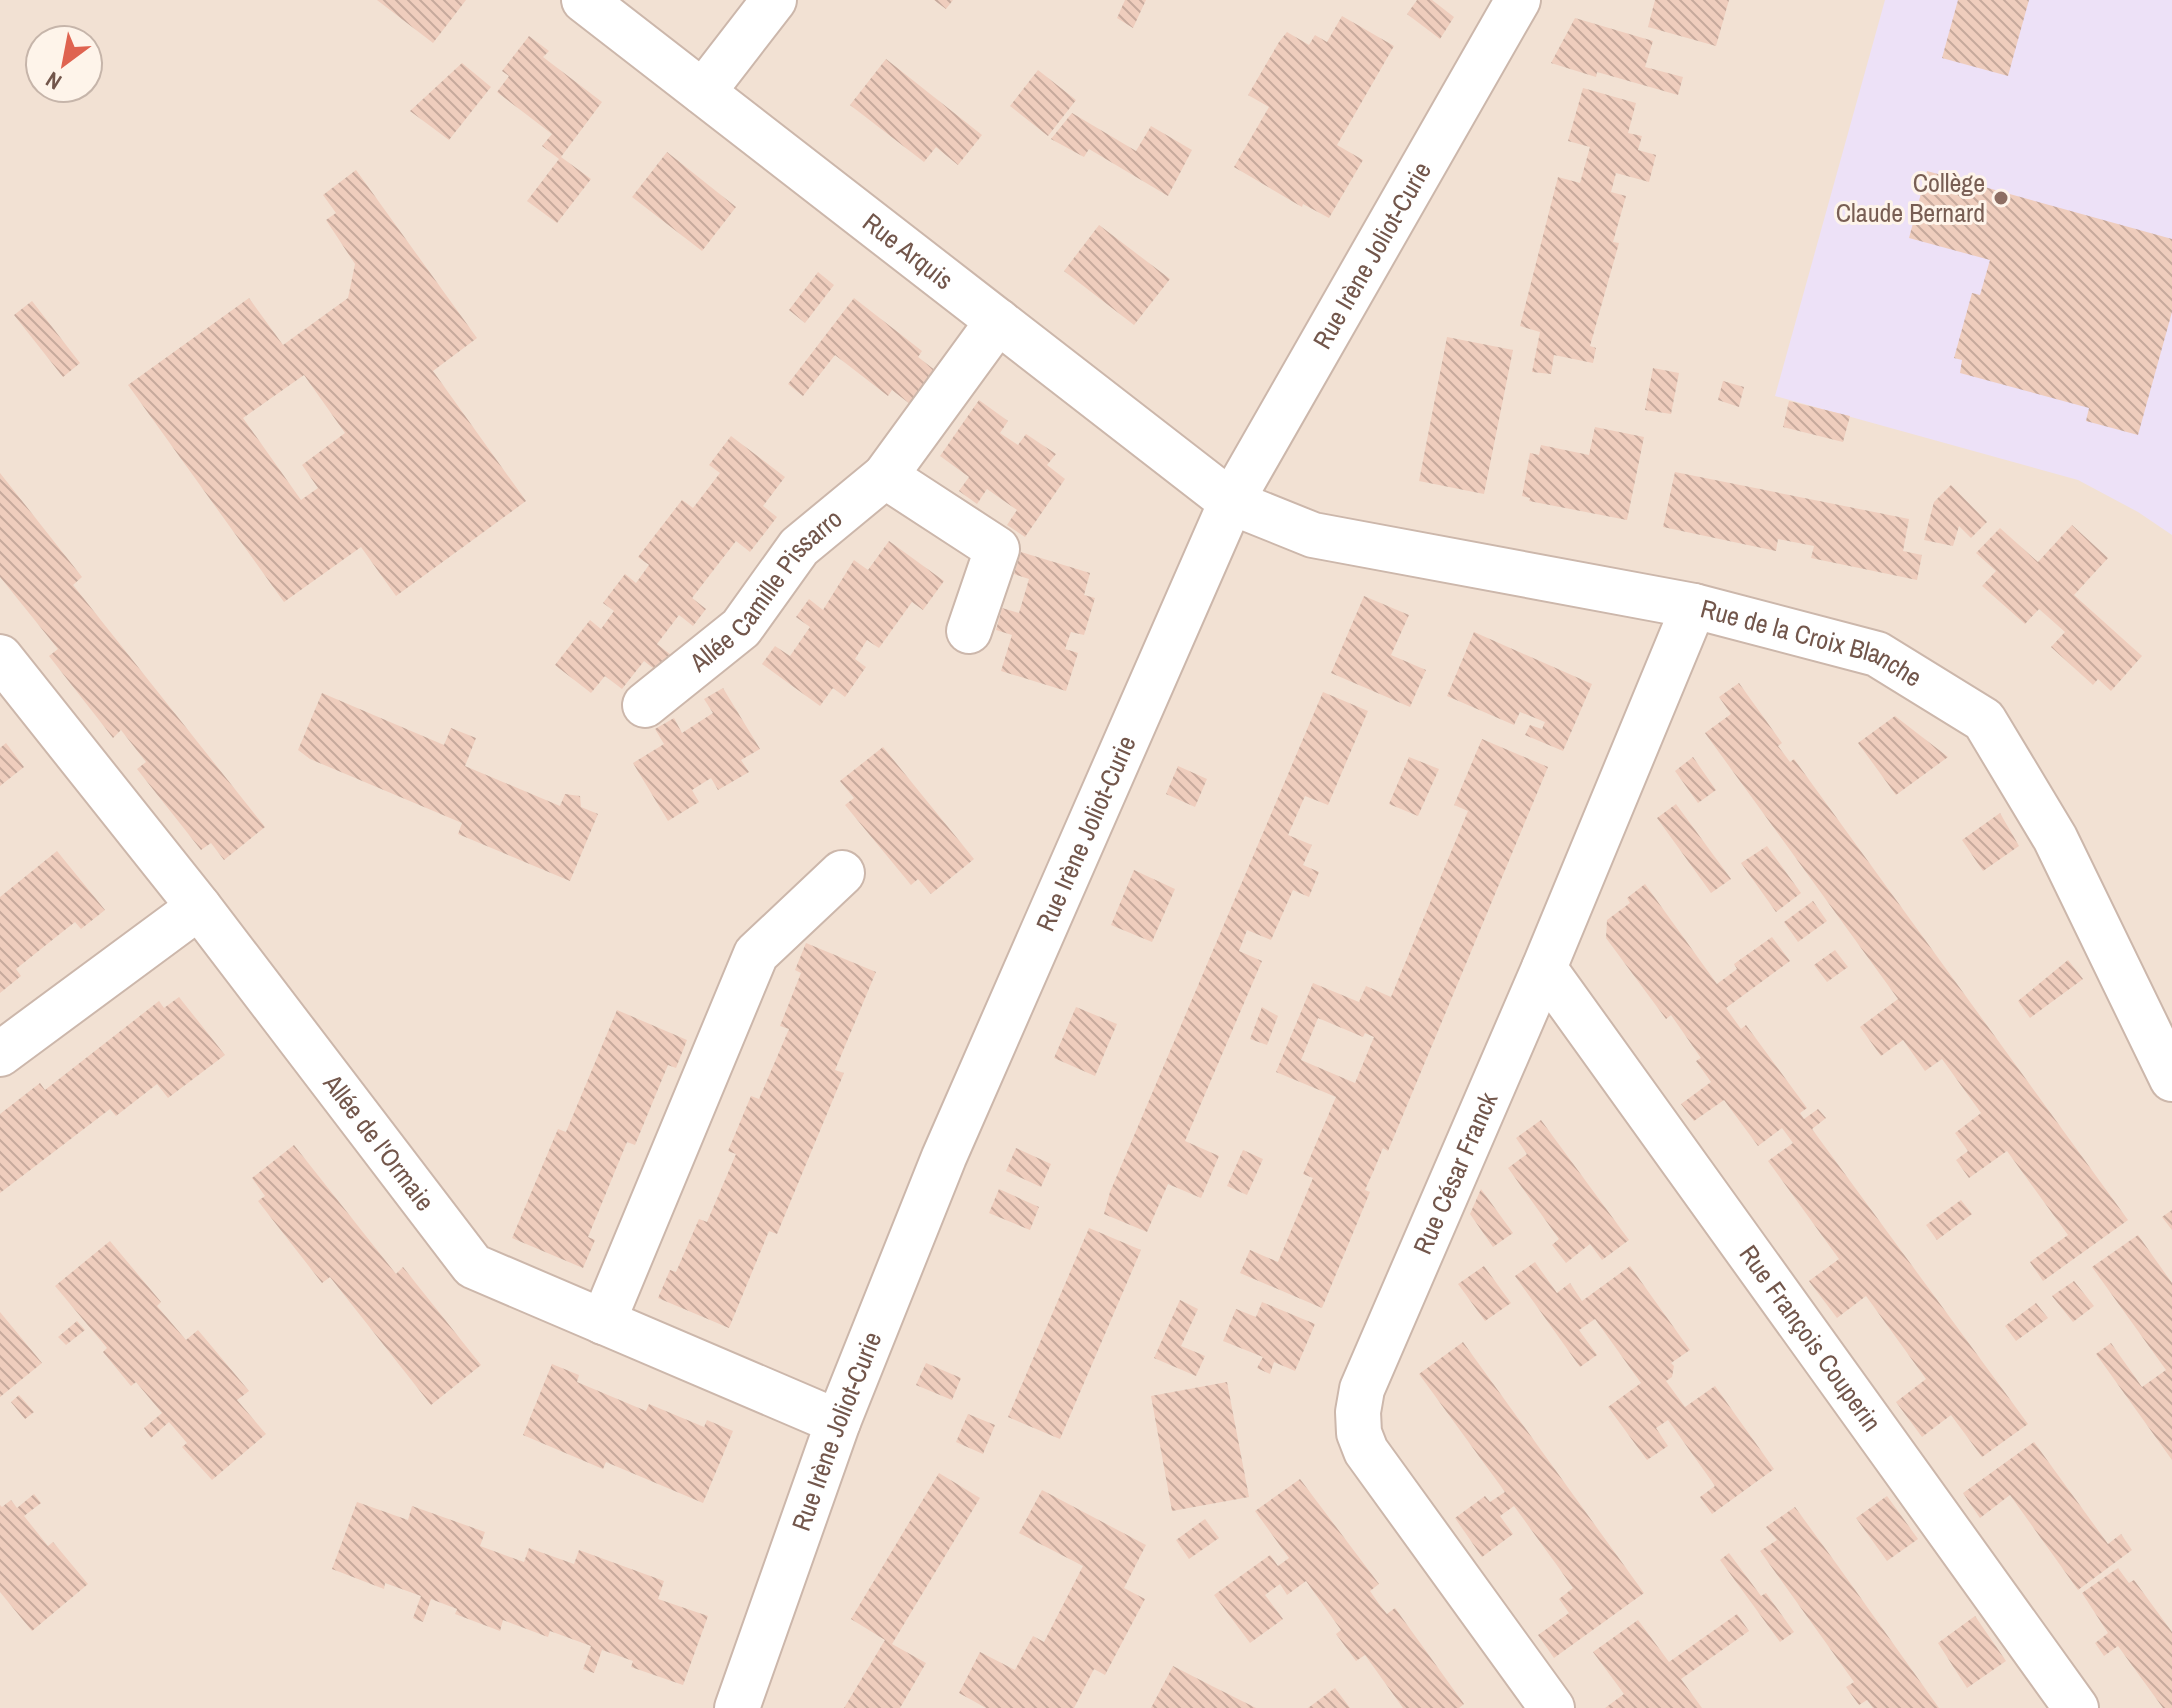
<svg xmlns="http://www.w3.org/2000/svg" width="2172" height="1708" font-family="'Archivo Narrow',sans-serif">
  <defs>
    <pattern id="building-back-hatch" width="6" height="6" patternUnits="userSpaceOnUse" patternTransform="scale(2)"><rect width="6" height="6" fill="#efcdbd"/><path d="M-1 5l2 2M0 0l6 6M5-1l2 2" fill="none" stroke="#c6a99c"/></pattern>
  </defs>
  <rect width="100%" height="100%" fill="#fbf0e4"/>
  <path fill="#f2e1d3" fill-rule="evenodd" d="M0,0H2172V1708H0ZM40,40H88V88H40Z"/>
  <path fill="#ede1f7" d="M1885,0H2172V535L2138,512L2078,480L1775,396Z"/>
  <path fill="url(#building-back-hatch)" fill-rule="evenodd" d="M377,0H466L433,43Z
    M934,0H953L946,9Z
    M1125,0H1146L1133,28L1117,18Z
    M1417,0H1432L1454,17L1440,39L1407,14Z
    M1655,0H1729L1716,46L1648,27Z
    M1958,0H2029L2008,76L1942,58Z
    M1342,16L1394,46L1337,145L1363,160L1329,218L1303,204L1302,207L1234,167L1269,107L1248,95L1279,42L1287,32L1309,45L1315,35L1327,42Z
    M1575,18L1653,41L1645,67L1683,77L1678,95L1597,72L1596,77L1551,63Z
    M529,36L549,51L543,57L602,102L561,157L591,179L557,223L527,201L559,159L542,146L552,134L497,92L509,76L502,71Z
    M886,59L982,135L958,165L936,147L924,162L850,105Z
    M462,63L491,87L449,140L410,111Z
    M1038,70L1076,100L1048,136L1010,106Z
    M1583,88L1636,103L1628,133L1642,136L1638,150L1656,155L1649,182L1616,173L1611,192L1626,196L1613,242L1619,243L1590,346L1596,348L1593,363L1554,355L1551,374L1532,372L1540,332L1520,326L1558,177L1580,183L1590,147L1568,141Z
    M1072,113L1136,151L1151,126L1192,150L1168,196L1089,149L1084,157L1051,139Z
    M667,152L736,207L702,251L632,197Z
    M356,170L477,338L433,371L526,501L396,596L361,547L284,602L128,385L249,298L283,345L348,298L355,264L326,220L336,213L323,195ZM304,375L345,433L302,465L318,488L301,500L243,418Z
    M1927,171L2172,239V312L2138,435L2086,421L2089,408L1960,373L1962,360L1954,358L1972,293L1980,295L1990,260L1909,238Z
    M1099,225L1170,279L1134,325L1064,271Z
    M818,272L834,285L805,323L789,310Z
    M854,298L922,351L918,357L936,371L910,404L892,390L888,396L835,355L803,396L788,384Z
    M32,301L80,363L63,377L14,315Z
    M1447,337L1513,350L1484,494L1419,481Z
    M1653,368L1679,373L1671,414L1645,410Z
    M1723,381L1744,387L1739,407L1718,400Z
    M979,400L1008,421L1000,433L1018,445L1026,434L1056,454L1047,465L1065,479L1025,537L1007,525L1017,510L987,489L977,504L959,491L969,477L940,456Z
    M1789,401L1850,416L1843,442L1783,427Z
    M1595,427L1644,437L1627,520L1529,501L1530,498L1522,496L1530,453L1539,455L1541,445L1589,455Z
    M731,436L785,477L763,506L777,517L750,552L736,541L692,598L706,609L693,626L679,615L657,644L671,655L658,672L644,661L622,689L605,676L591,693L555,665L590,620L601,629L614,611L603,603L625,574L636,583L649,565L638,557L682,500L693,508L720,473L709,465Z
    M1675,472L1909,519L1903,551L1922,555L1917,580L1811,558L1814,546L1778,539L1776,551L1663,527Z
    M0,473L82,577L73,585L265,827L224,860L211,843L201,850L137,769L146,762L121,730L113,738L99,720L49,656L58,649L0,577Z
    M1951,485L1987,522L1971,538L1959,526L1953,546L1924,540L1934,502Z
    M2072,525L2108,558L2074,595L2142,656L2111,691L2098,679L2093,685L2051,647L2065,632L2039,609L2025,624L1982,586L1996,571L1976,553L2000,528L2038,562Z
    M889,541L944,581L923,610L912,602L879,648L867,640L855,659L866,667L845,697L833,688L820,706L762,664L775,646L790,656L810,627L796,617L809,599L823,610L854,560L868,570Z
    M1021,552L1090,573L1084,595L1095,598L1084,635L1071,632L1065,649L1078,653L1066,691L1001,671L1012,635L996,630L1002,608L1019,613L1029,579L1014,574Z
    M1364,596L1409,615L1391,655L1426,670L1410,707L1331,673Z
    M1474,632L1592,684L1563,751L1525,735L1530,725L1542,729L1545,722L1520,712L1514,725L1447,696Z
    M1739,683L1782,743L1778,746L1790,762L1794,759L2128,1220L2043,1281L2030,1262L2068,1235L2007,1151L1969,1178L1956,1160L1968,1151L1955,1133L1981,1113L1942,1059L1925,1071L1903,1040L1881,1056L1860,1027L1898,999L1705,733L1731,714L1719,697Z
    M723,688L760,749L741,760L749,772L718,790L711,778L692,790L699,802L668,821L633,763L664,744L655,729L674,718L682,733L713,713L704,699Z
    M1323,692L1368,711L1328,805L1305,796L1288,835L1312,845L1303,865L1319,872L1309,897L1293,890L1271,940L1247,930L1239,951L1262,961L1185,1141L1219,1156L1201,1198L1168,1184L1147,1232L1104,1214L1110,1192Z
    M322,693L444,745L451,728L476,738L465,766L560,806L565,794L580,796L581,807L598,814L570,881L458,834L462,823L310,759L298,750Z
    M1895,716L1948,757L1896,795L1858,743Z
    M1482,739L1548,767L1388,1151L1383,1148L1374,1170L1365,1190L1370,1192L1322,1308L1240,1273L1250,1250L1278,1262L1313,1178L1303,1174L1336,1097L1276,1072L1313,983L1359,1002L1366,986L1391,997L1468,811L1454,805ZM1318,1018L1363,1037L1365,1033L1374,1037L1355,1083L1301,1060Z
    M6,743L24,767L0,786V748Z
    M883,747L974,859L931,894L918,879L911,885L845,805L854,798L840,781Z
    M1409,757L1439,769L1418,816L1389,804Z
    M1693,757L1716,790L1698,803L1675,771Z
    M1178,766L1207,779L1195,807L1166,794Z
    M1676,804L1731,879L1711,893L1657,818Z
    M2000,813L2019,846L1983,871L1962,840Z
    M1767,846L1801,893L1776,912L1741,863Z
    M57,851L105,910L81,929L75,922L56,937L16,969L21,976L0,993V897Z
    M1134,870L1175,889L1152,942L1111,925Z
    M1645,884L1717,984L1737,969L1734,964L1772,937L1790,961L1726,1008L1741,1029L1746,1025L1807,1108L1800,1113L1804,1119L1818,1109L1826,1118L1812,1129L2028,1424L1982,1457L1951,1415L1922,1437L1896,1402L1926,1379L1866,1296L1837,1318L1809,1281L1839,1259L1768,1161L1793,1143L1782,1128L1758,1146L1724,1100L1694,1121L1681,1104L1711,1082L1696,1061L1701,1058L1671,1015L1666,1019L1606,938L1607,920L1630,903L1627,898Z
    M1813,901L1827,921L1798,942L1784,922Z
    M806,943L876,972L835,1070L844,1073L777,1234L769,1231L729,1328L658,1298L670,1270L676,1272L699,1219L707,1222L736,1154L728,1151L751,1096L759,1099L789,1029L780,1026L801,973L795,970Z
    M1835,950L1848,967L1827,982L1814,965Z
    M2068,960L2083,979L2030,1018L2018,1001Z
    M179,997L225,1055L168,1098L157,1084L116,1116L110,1109L0,1193V1114L40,1083L45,1090L159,1001L164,1008Z
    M1076,1007L1117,1024L1095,1076L1054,1058Z
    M1262,1007L1278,1016L1267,1045L1250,1039Z
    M617,1010L687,1040L676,1068L668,1065L635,1145L627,1142L588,1237L595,1240L583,1268L512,1238L558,1129L566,1132Z
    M1541,1120L1629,1240L1602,1260L1590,1244L1566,1263L1552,1245L1559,1239L1508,1168L1527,1154L1516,1138Z
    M294,1145L396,1274L403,1267L481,1365L431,1405L330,1277L322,1283L258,1201L265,1196L252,1178Z
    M1016,1148L1051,1164L1041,1187L1006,1171Z
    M1243,1150L1263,1159L1247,1195L1227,1186Z
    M999,1189L1039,1207L1030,1230L989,1213Z
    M1481,1189L1513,1233L1493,1247L1470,1214Z
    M1961,1200L1972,1214L1937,1240L1926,1225Z
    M2172,1210V1230L2162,1217Z
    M1089,1228L1141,1250L1060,1439L1008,1417Z
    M2138,1235L2172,1283V1460L2096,1354L2111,1343L2142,1387L2166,1370L2092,1267Z
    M110,1241L161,1302L157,1306L186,1340L198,1330L249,1391L237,1400L266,1434L212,1480L182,1447L187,1443L169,1422L151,1438L144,1428L162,1413L136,1382L131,1386L103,1352L107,1348L55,1286Z
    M1535,1262L1557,1293L1570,1283L1582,1301L1630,1266L1690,1350L1671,1363L1674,1366L1672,1377L1666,1381L1685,1407L1715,1386L1774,1469L1712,1514L1700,1497L1715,1486L1668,1420L1656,1428L1668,1446L1647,1460L1608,1407L1641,1383L1595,1319L1579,1330L1597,1355L1580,1367L1515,1276Z
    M1484,1266L1511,1303L1485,1321L1458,1284Z
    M2074,1281L2094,1306L2073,1322L2052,1296Z
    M1180,1300L1198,1309L1181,1346L1205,1356L1196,1376L1154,1358Z
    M1262,1302L1315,1324L1295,1371L1274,1362L1270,1374L1257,1368L1263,1357L1223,1341L1236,1309L1256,1317Z
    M2036,1303L2048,1318L2016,1341L2005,1326Z
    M0,1312L42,1363L0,1397Z
    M77,1321L85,1330L66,1345L58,1337Z
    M1463,1342L1644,1593L1554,1658L1538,1635L1569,1613L1559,1599L1573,1588L1556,1564L1514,1506L1500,1516L1513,1534L1482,1557L1455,1518L1485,1496L1490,1502L1505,1492L1419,1374Z
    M926,1363L961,1378L952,1400L916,1385Z
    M552,1364L579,1375L577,1382L646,1411L649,1404L704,1427L707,1420L733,1431L703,1503L606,1462L603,1469L523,1435Z
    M1227,1382L1249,1497L1172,1511L1151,1396Z
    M19,1395L34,1412L25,1419L11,1402Z
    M968,1414L995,1425L983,1454L956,1442Z
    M2034,1442L2108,1544L2121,1534L2132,1550L2078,1590L2010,1495L1980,1518L1963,1493Z
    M939,1473L980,1498L892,1644L926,1663L900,1708H844L885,1640L851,1619Z
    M1300,1479L1379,1584L1370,1591L1379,1604L1387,1614L1395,1608L1464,1704L1459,1708H1403L1365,1655L1356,1661L1336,1634L1341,1630L1306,1581L1287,1595L1280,1584L1265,1595L1283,1619L1250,1643L1214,1595L1270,1555L1278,1566L1289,1558L1255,1511Z
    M1042,1490L1146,1545L1124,1588L1145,1599L1105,1675L1094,1669L1074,1708H986L959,1693L980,1652L1015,1670L1033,1636L1044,1642L1083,1566L1019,1533Z
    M34,1494L41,1503L24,1516L48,1546L53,1542L88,1584L32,1631L0,1592V1505L2,1507L11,1500L17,1508Z
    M1887,1496L1918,1539L1887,1561L1856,1518Z
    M357,1502L408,1520L412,1506L485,1532L480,1546L524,1562L529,1548L574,1564L579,1550L664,1581L658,1599L708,1616L683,1685L631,1667L633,1661L602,1650L594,1673L583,1669L591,1646L550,1631L548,1637L503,1620L500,1631L455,1614L457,1609L431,1599L423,1622L413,1618L421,1596L385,1583L384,1589L332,1569Z
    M1795,1507L1838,1566L1939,1708H1873L1867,1700L1859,1705L1846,1687L1854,1682L1760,1551L1777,1540L1766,1527Z
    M1205,1519L1219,1538L1189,1559L1176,1540Z
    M1729,1553L1761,1596L1766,1593L1794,1632L1780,1642L1720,1560Z
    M2118,1568L2129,1583L2134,1580L2172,1632V1708H2163L2118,1646L2104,1656L2095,1643L2108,1633L2082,1593Z
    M1737,1614L1749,1631L1681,1679L1702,1708H1605L1624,1694L1593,1652L1638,1620L1669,1662Z
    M1975,1616L2006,1661L1967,1688L1938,1643Z
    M1173,1666L1212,1686L1256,1708H1151Z
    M1335,1688L1350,1708H1308Z"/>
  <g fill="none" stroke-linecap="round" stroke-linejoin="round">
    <g stroke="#ccb7ab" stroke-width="48">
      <g id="minor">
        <path id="s1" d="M584,0L1231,502L1313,535L1694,606L1877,654L1984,720L2055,838L2172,1079"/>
        <path d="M703,92L774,0"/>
        <path d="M885,476L997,549L969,631"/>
        <path id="s2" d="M0,657L199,907L473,1266L838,1422"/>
        <path id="s3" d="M645,705L741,628L799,547L885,476L998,321"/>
        <path id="s4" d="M1544,968L2076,1708"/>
        <path d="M0,1054L199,907"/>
        <path d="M603,1322L756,954L842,873"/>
        <path id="s5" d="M1552,1708L1366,1451L1359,1433L1358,1412L1362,1389L1544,968L1694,606"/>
      </g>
    </g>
    <g stroke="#ccb7ab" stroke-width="48">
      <g id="tertiary">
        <path id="s6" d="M737,1708L838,1422L944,1157L1231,502L1518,0"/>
      </g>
    </g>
    <use href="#minor" stroke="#fff" stroke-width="44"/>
    <use href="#tertiary" stroke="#fff" stroke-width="44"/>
  </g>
  <circle fill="#8d6e63" stroke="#fef4ea" stroke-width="3" cx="2001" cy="198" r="8"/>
  <g text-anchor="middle" stroke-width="6" stroke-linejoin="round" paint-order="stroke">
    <g font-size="26" fill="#785e54" stroke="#fef4ea" text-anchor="end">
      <text x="1985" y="192">Collège<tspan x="1985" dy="30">Claude Bernard</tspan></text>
    </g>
    <g font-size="26" fill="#72564b" stroke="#fef4ea">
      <text dy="9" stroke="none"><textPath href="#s1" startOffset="410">Rue Arquis</textPath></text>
      <text dy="9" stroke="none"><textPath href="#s6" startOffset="1588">Rue Irène Joliot-Curie</textPath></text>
      <text dy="9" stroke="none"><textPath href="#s3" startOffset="168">Allée Camille Pissarro</textPath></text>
      <text dy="9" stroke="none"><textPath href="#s1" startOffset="1418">Rue de la Croix Blanche</textPath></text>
      <text dy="9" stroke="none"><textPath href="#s6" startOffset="942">Rue Irène Joliot-Curie</textPath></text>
      <text dy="9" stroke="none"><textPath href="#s2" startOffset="616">Allée de l'Ormaie</textPath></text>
      <text dy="9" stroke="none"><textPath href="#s5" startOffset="616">Rue César Franck</textPath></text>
      <text dy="9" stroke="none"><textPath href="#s4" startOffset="456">Rue François Couperin</textPath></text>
      <text dy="9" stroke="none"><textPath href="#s6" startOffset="294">Rue Irène Joliot-Curie</textPath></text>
    </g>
  </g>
  <g transform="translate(64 64) rotate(212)"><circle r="38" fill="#fef4ea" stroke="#c6b5aa" stroke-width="2"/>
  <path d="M0-6L14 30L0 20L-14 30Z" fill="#df6350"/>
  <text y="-12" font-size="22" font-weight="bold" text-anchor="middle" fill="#72564b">N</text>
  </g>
</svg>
